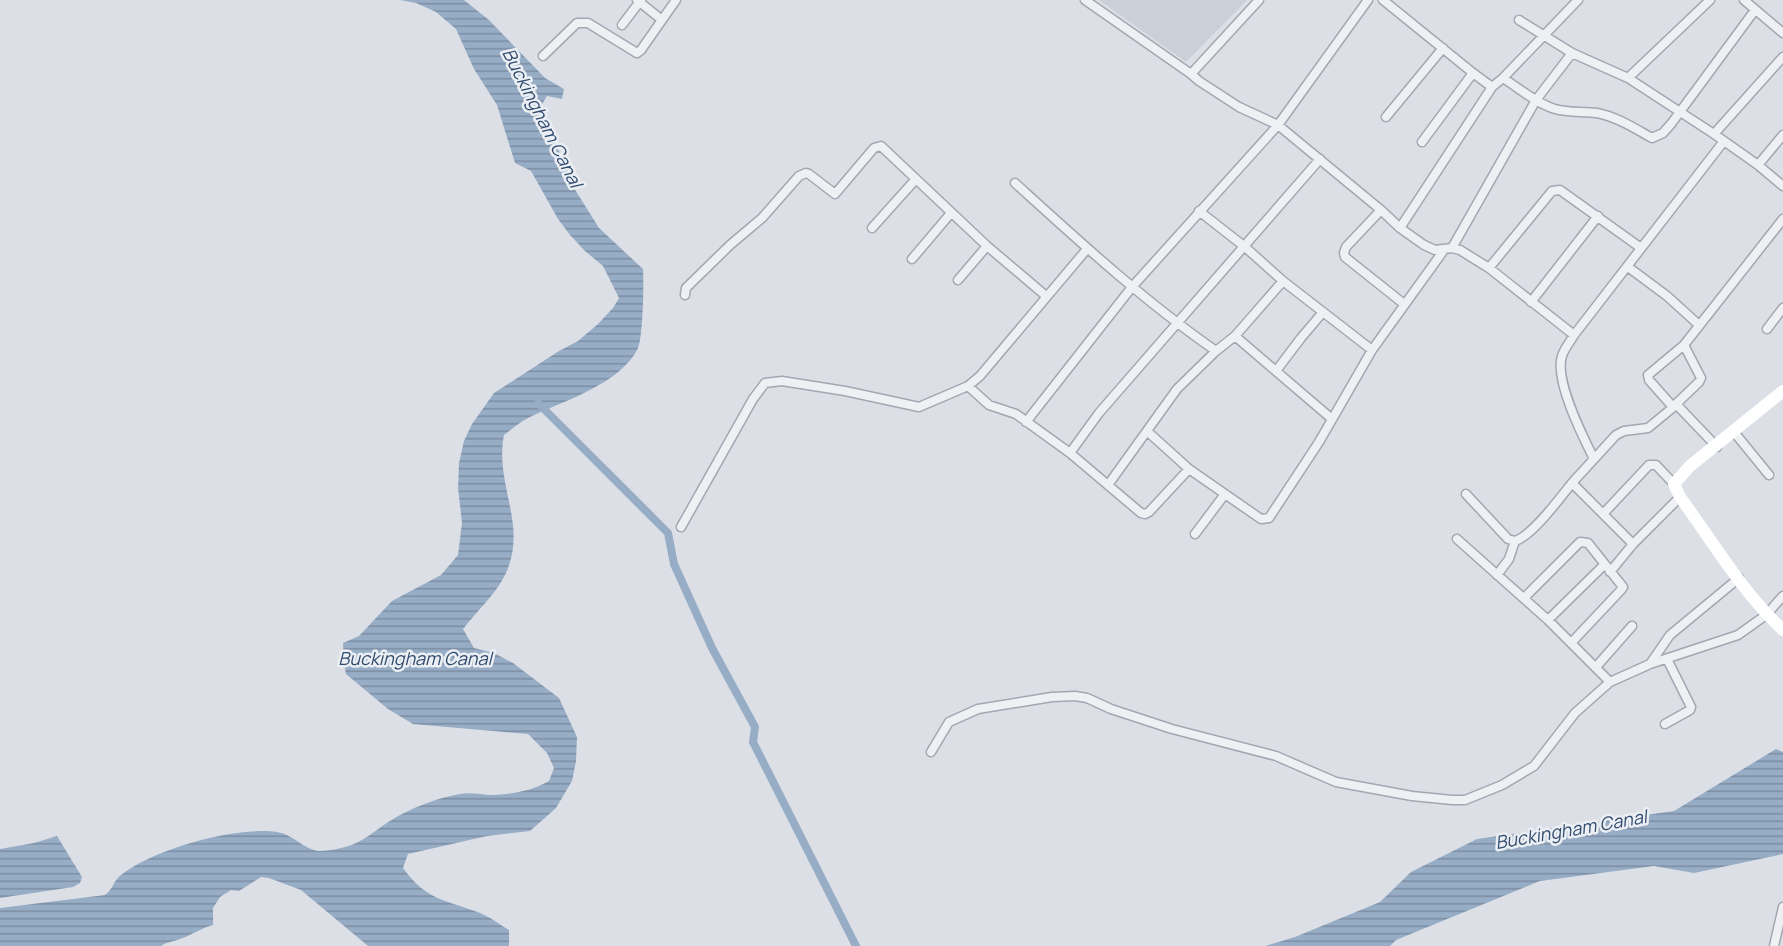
<svg xmlns="http://www.w3.org/2000/svg" width="1783" height="946" font-family="Manrope,sans-serif">
  <defs>
    <pattern id="water-rules" width="6" height="5" patternUnits="userSpaceOnUse" patternTransform="scale(1.5)"><rect width="6" height="5" fill="#97adc6"/><path d="M0 2.5h6" fill="none" stroke="#7b8da2"/></pattern>
  </defs>
  <rect width="100%" height="100%" fill="#dce0e6"/>
  <path fill="#cacfd8" d="M1099,0H1247L1186,62Z"/>
  <path fill="url(#water-rules)" d="M400,0H464L489,20L545,78L564,89L562,99L547,96L539,109L569,172L574,188L599,228L643,269C644,283 643,337 638,348C621,384 563,401 530,417C521,421 512,429 504,435C494,486 530,527 504,577C494,596 476,612 463,629L474,648L494,653L513,663L559,698L577,737L576,761L572,781L556,808L530,831L487,836L408,854L403,868C427,901 444,899 480,913C490,917 499,924 509,930V946H368L301,890L269,878L261,877L239,891L231,890L220,897L213,908V925C199,929 192,935 180,939C173,942 168,941 161,946H0V908L105,895C114,888 113,881 121,875C153,849 236,826 277,832C292,834 304,849 318,851C325,851 334,850 341,848C364,844 380,825 400,815C417,806 441,797 460,794C471,792 482,795 492,795C513,794 532,791 549,781L554,768L547,753L528,734L413,724L388,709L346,674L344,664L343,643L359,636L392,601L441,575L458,555L462,523L458,488L459,463L464,441L472,424L494,393L559,351L578,341L598,324L613,308L619,298L603,266L585,251L570,235L558,219L531,171L515,163L497,105L474,69L456,29L436,12L416,3Z
    M1776,749L1783,752V854L1694,873L1654,866L1540,881L1396,940L1390,946H1265L1295,937L1380,902L1411,872L1477,839L1674,811Z
    M57,836L82,877L80,883L73,887L0,898V849L34,843Z"/>
  <g fill="none" stroke-linecap="round" stroke-linejoin="round">
    <path stroke="#97adc6" stroke-width="8" d="M538,403L668,533L674,564L712,648L755,727L753,742L856,946"/>
    <g stroke="#a2a7b0" stroke-width="11">
      <path id="street" d="M637,0L662,20
        M1085,0L1191,74L1259,0
        M1383,0L1473,73L1492,87
        M1578,0L1503,78C1520,89 1536,103 1555,109C1569,113 1583,111 1597,113C1617,117 1634,128 1652,138L1663,133L1671,124L1755,10
        M1744,0L1783,33
        M1519,20L1572,53L1628,78L1714,134L1758,165L1783,186
        M622,25L641,0
        M543,56L577,23H588L637,53L641,50L676,0
        M1191,74L1199,81L1239,107L1278,125L1381,210L1400,228L1424,245L1435,250L1452,248L1460,250L1489,268L1552,191L1560,190L1641,248
        M1628,78L1710,0
        M1386,117L1443,48
        M1714,134L1783,57
        M1422,142L1473,73
        M1320,159L1099,413L1070,453L1141,513L1145,514L1149,512L1189,469L1261,519L1269,518L1319,442L1372,350L1444,250
        M1758,165L1783,135
        M1015,183C1080,242 1144,301 1216,351
        M1381,210L1346,247L1344,253L1345,257L1404,304
        M1199,211L1245,247L1283,281L1372,350
        M872,228L916,179
        M1400,228L1492,87L1503,78
        M1452,248L1536,100L1572,53
        M912,259L951,213
        M1628,267L1667,296L1699,325
        M1489,268L1574,335
        M958,280L987,246
        M1283,281L1235,336L1332,419
        M685,295L686,288L730,245L762,218L799,176L806,173L809,174L835,194L874,148L881,146L987,246L1046,296
        M1531,302L1598,216
        M1767,329L1783,308
        M1684,345L1701,378L1699,382L1676,404L1717,447
        M1276,371L1301,338L1323,312
        M968,386L989,405L1016,414L1070,453
        M1673,407L1649,380L1648,375L1684,345L1783,219
        M1026,422L1132,287L1278,125L1368,0
        M1148,432L1189,469
        M1734,432L1769,475
        M1594,459C1583,437 1554,380 1562,356C1564,349 1570,342 1574,335L1724,141
        M1572,483L1616,435L1624,431L1648,428L1676,405
        M1108,485L1177,389L1216,351L1235,336
        M1466,494L1508,539L1515,541C1532,536 1560,498 1572,483L1633,544L1610,572
        M1603,514L1649,465H1656L1674,484
        M681,527L753,399L765,383L782,381L845,391L919,407L968,386L980,376L1087,249
        M1195,534L1225,494
        M1457,539L1548,620L1610,682
        M1633,544L1680,497
        M1497,575L1509,559L1515,541
        M1524,598L1580,542L1588,543L1623,587L1621,590L1572,642
        M1548,620L1604,565
        M1650,664L1670,635L1739,578
        M1596,667L1632,626
        M1665,724L1690,710L1691,707L1667,659
        M931,752L949,722L978,709L1052,697L1075,696L1087,698L1111,709L1172,729L1276,756L1336,782L1412,796L1452,800H1465L1502,785L1534,766L1575,713L1610,682L1650,664L1738,635L1766,615L1783,596
        M1774,946L1783,907"/>
    </g>
    <use href="#street" stroke="#eef0f4" stroke-width="8"/>
    <path stroke="#fff" stroke-width="12" d="M1783,391L1690,466L1674,484L1680,497C1713,542 1742,592 1783,630"/>
  </g>
  <g text-anchor="middle" stroke-width="5" stroke-linejoin="round" paint-order="stroke">
    <g font-size="18" font-style="italic" fill="#314c6f" stroke="#ebeff4">
      <text transform="translate(542 118) rotate(63)" y="6">Buckingham Canal</text>
      <text x="415" y="665">Buckingham Canal</text>
      <text transform="translate(1571 830) rotate(-10)" y="6">Buckingham Canal</text>
    </g>
  </g>
</svg>
